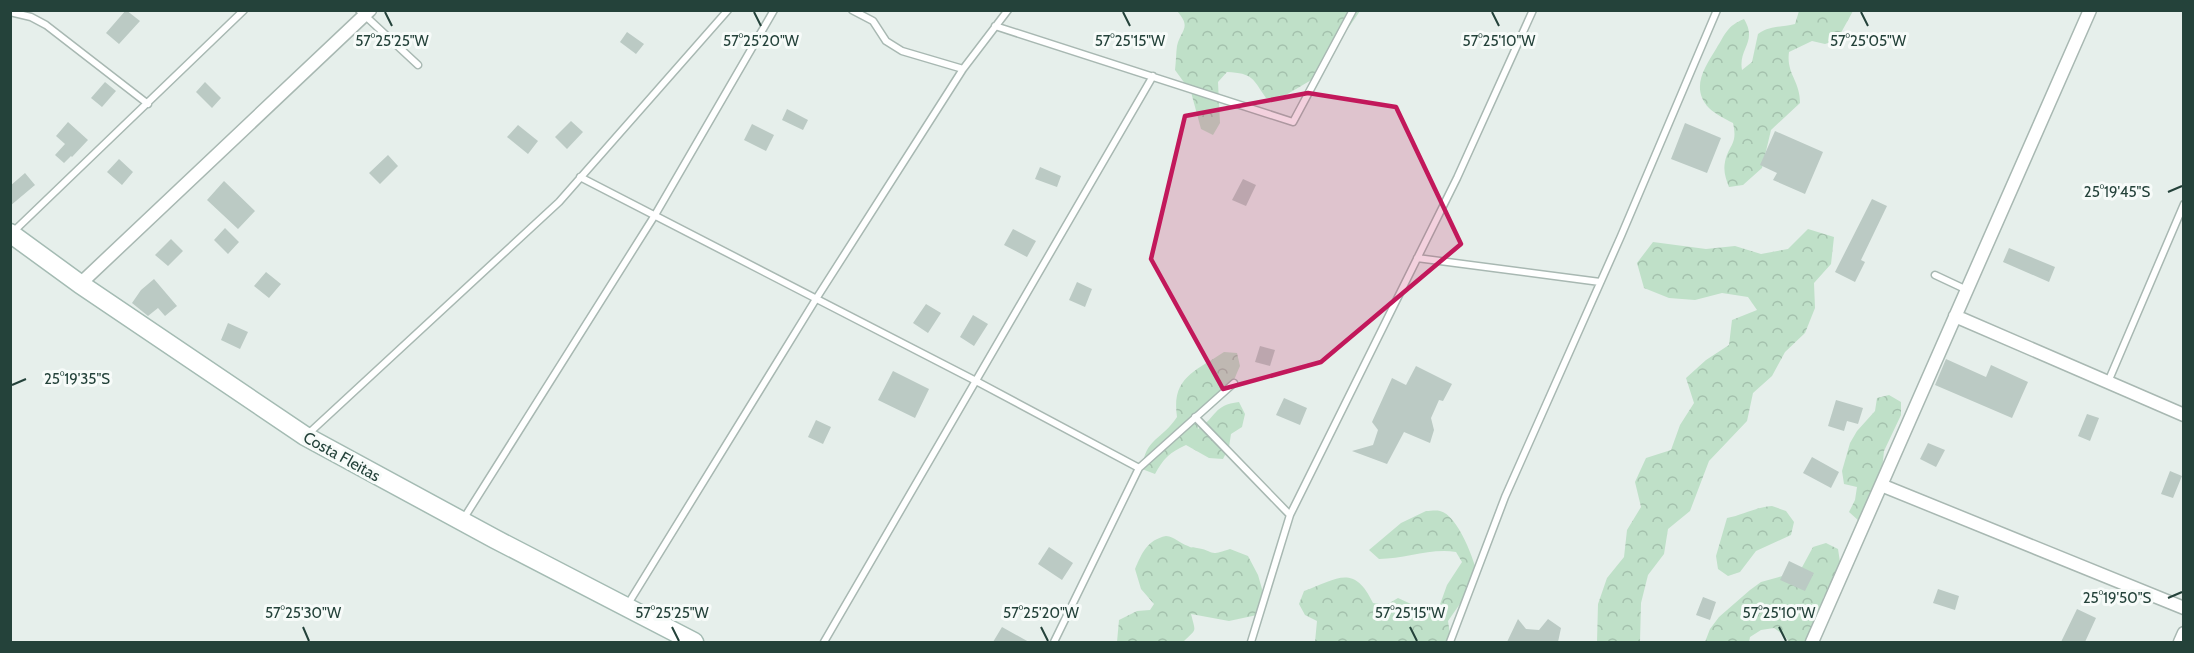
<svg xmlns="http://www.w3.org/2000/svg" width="2194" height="653" font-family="Cabin,sans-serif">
  <defs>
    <pattern id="forest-crowns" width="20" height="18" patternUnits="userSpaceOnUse" patternTransform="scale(1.5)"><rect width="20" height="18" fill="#bfe0c8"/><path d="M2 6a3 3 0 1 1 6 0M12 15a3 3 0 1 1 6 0" fill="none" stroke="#a4c1ad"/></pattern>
  </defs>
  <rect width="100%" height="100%" fill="#e6efeb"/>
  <path fill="url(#forest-crowns)" d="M1177,11H1360L1313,79L1279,99L1266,98C1253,79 1253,73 1227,72L1218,82L1220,123L1213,135L1201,129L1191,92L1175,70C1176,62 1176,53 1177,46C1181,29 1192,28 1177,11Z
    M1799,11H1853L1837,40L1825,44L1812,41L1789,52C1786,74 1800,80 1800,103L1771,130L1762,168L1743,185L1729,187C1726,179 1723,171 1725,162C1729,144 1738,145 1733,123C1725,119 1715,114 1709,108C1690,88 1705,67 1716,49C1726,33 1727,26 1744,19C1758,42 1738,48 1742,70L1752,62L1758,34C1771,25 1780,28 1795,24Z
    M1808,229L1834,237L1831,264L1814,283L1815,308L1805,333L1785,352L1772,376L1753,393L1747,421L1709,461L1690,511L1668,529L1664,554L1648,575L1641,603L1640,642H1597L1598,604L1607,578L1624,557L1627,530L1641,507L1635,482L1646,458L1671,450L1680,425L1694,403L1686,378L1706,360L1729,345L1732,320L1757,310L1748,297L1722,293L1695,300L1669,298L1644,288L1637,263L1653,242L1706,249L1735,246L1761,254L1788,249Z
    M1224,352L1237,353L1240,366C1236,374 1233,385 1227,392C1212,407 1195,402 1198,429C1217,417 1213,405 1239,402L1245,414L1242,427L1231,434L1229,447L1223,459L1209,458L1186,445C1170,452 1163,459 1155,474L1142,469C1145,438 1162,440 1177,417C1171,377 1196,371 1224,352Z
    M1889,395L1901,402V415L1884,451L1880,489L1859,521L1849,512L1855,500L1857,487L1844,484L1842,471L1850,443L1857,431L1875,411L1877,398Z
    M1772,506L1786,511L1794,522L1791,535L1756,551L1740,572L1728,576L1718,569L1716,556L1727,518C1743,515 1756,507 1772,506Z
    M1426,511C1430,511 1436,510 1440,511C1458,515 1475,561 1478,578L1448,621L1450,634L1449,642H1315L1317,621L1305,615L1299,604L1304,591C1337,579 1354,563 1373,603L1386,605L1398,598L1424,610H1438L1447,585L1462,562L1456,552C1430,548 1405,559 1379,559L1369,550L1401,523Z
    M1166,536C1175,537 1179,543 1188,546C1194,549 1190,546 1197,548C1216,551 1207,557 1230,549L1248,556L1258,575L1264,596L1257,615L1229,621L1191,614C1196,634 1197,628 1183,642H1117L1119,620L1137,611L1150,610L1154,604L1141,589L1135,569C1142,553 1147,540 1166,536Z
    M1826,543L1838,549L1840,562L1837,576L1823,598L1824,611L1808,642H1789L1785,636L1774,628L1761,630L1750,637L1749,642H1705L1710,629L1719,617L1750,590L1761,582L1800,571L1813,547Z"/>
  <path fill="#bbcac4" d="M126,10L140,21L119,44L106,33Z
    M627,32L644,44L636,54L620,42Z
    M105,82L116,91L102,107L91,98Z
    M205,82L221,98L212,108L196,92Z
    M787,109L808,120L803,130L782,120Z
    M571,121L583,132L567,149L555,137Z
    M68,122L88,140L72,157L71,156L64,163L55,155L65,144L56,136Z
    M1685,123L1721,138L1707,173L1671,159Z
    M752,124L774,135L766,151L744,140Z
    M518,125L538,141L528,154L507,137Z
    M1775,131L1823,152L1805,194L1773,180L1777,173L1760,165Z
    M388,155L398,166L380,184L369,173Z
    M119,159L133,172L122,185L107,172Z
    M1040,167L1061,176L1057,187L1035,179Z
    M25,173L35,185L10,206V186Z
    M1243,179L1256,185L1246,206L1232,200Z
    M224,181L255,211L238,229L207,200Z
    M1872,199L1887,206L1861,260L1865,262L1855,282L1835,272Z
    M225,228L239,242L228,254L214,240Z
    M1013,229L1036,241L1027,257L1004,245Z
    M171,239L183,251L168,266L155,255Z
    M2009,248L2055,267L2049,282L2003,262Z
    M266,272L281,284L269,298L254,286Z
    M154,279L177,306L165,316L158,308L148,316L132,303L141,290Z
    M1077,282L1092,289L1085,307L1069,300Z
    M926,304L941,313L928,333L913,323Z
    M973,315L988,324L974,346L960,337Z
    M228,323L248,332L240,349L221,340Z
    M1260,346L1275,350L1270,366L1255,362Z
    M1946,359L1986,377L1991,365L2028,382L2012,418L1935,385Z
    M1416,366L1452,384L1443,401L1439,400L1431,418L1434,430L1430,443L1404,432L1387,464L1352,451L1373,445L1378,430L1372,422L1392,378L1406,385Z
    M893,371L929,389L915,418L878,400Z
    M1284,398L1307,408L1300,425L1276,415Z
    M1836,400L1863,408L1858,424L1847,421L1844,431L1828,426Z
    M2087,414L2099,418L2090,441L2078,436Z
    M816,420L831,427L823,444L808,437Z
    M1928,443L1945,450L1936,467L1920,459Z
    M1812,457L1839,472L1831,488L1803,473Z
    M2170,471L2182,476L2173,498L2161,494Z
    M1049,547L1073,563L1062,580L1038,564Z
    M1789,561L1814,573L1805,591L1780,580Z
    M1938,589L1959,596L1955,610L1933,603Z
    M1703,597L1716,602L1710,620L1696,615Z
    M2077,609L2096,618L2085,642H2061Z
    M1518,619L1526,629L1539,630L1548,619L1561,628L1558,642H1507Z
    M1002,627L1029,642H993Z"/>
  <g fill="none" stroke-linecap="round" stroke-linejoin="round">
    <g stroke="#a8b8b2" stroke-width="9">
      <path id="lane" d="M359,10L418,65
        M852,10L873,21L886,41L902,51L963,69
        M10,12L31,17L46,25L148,104
        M995,26L1293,122L1353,10
        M580,177L976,381L1139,468
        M13,232L244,10
        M1417,258L1600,282
        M1935,275L1967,290
        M2108,382L2184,204
        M1195,417L1290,515
        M308,434L559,202L728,10
        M464,518L655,215L774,10
        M628,604L816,299L963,69L1008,10
        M824,642L1153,76
        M1054,642L1139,468L1234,383
        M1251,642L1290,515L1457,178L1533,10
        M1450,642L1505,497L1621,236L1717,10"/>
    </g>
    <g stroke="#a8b8b2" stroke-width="15">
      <path id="street" d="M80,284L370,10
        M1955,316L2184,415
        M1881,485L2184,608
        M1812,642L2090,10
        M2180,642L2184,633"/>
    </g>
    <g stroke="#a4bbb3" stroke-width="21">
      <path id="secondary" d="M10,233L80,284L305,436L495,539L694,642"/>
    </g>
    <use href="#lane" stroke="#fff" stroke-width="6"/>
    <use href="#street" stroke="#fff" stroke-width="12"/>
    <use href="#secondary" stroke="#fff" stroke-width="18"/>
  </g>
  <path fill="#c2185b" fill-opacity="0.2" stroke="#c2185b" stroke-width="4.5" stroke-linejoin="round" d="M1308,93L1396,107L1461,244L1321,362L1223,389L1151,259L1185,116Z"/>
  <path fill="none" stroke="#24423a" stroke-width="2" d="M385,12L392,26M754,12L761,26M1123,12L1130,26M1492,12L1499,26M1861,12L1868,26M2168,192L2182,186M12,385L26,379M2168,598L2182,592M303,627L309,641M672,627L679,641M1041,627L1048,641M1410,627L1417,641M1779,627L1786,641"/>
  <g text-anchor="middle" stroke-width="6" stroke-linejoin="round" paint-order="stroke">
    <g font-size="16" fill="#24423a" stroke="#f7fbf9">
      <text transform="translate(342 456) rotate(29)" y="6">Costa Fleitas</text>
    </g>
  </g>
  <g font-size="15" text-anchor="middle" fill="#24423a" stroke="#f7fbf9" stroke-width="6" stroke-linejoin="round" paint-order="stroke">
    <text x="392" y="46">57°25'25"W</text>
    <text x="761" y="46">57°25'20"W</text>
    <text x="1130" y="46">57°25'15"W</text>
    <text x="1499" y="46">57°25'10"W</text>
    <text x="1868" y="46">57°25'05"W</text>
    <text x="2117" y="197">25°19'45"S</text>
    <text x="77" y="384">25°19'35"S</text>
    <text x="2117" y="603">25°19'50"S</text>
    <text x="303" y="618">57°25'30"W</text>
    <text x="672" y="618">57°25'25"W</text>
    <text x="1041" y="618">57°25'20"W</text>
    <text x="1410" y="618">57°25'15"W</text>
    <text x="1779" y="618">57°25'10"W</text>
  </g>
  <rect width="2194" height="653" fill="none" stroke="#24423a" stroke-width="24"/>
</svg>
